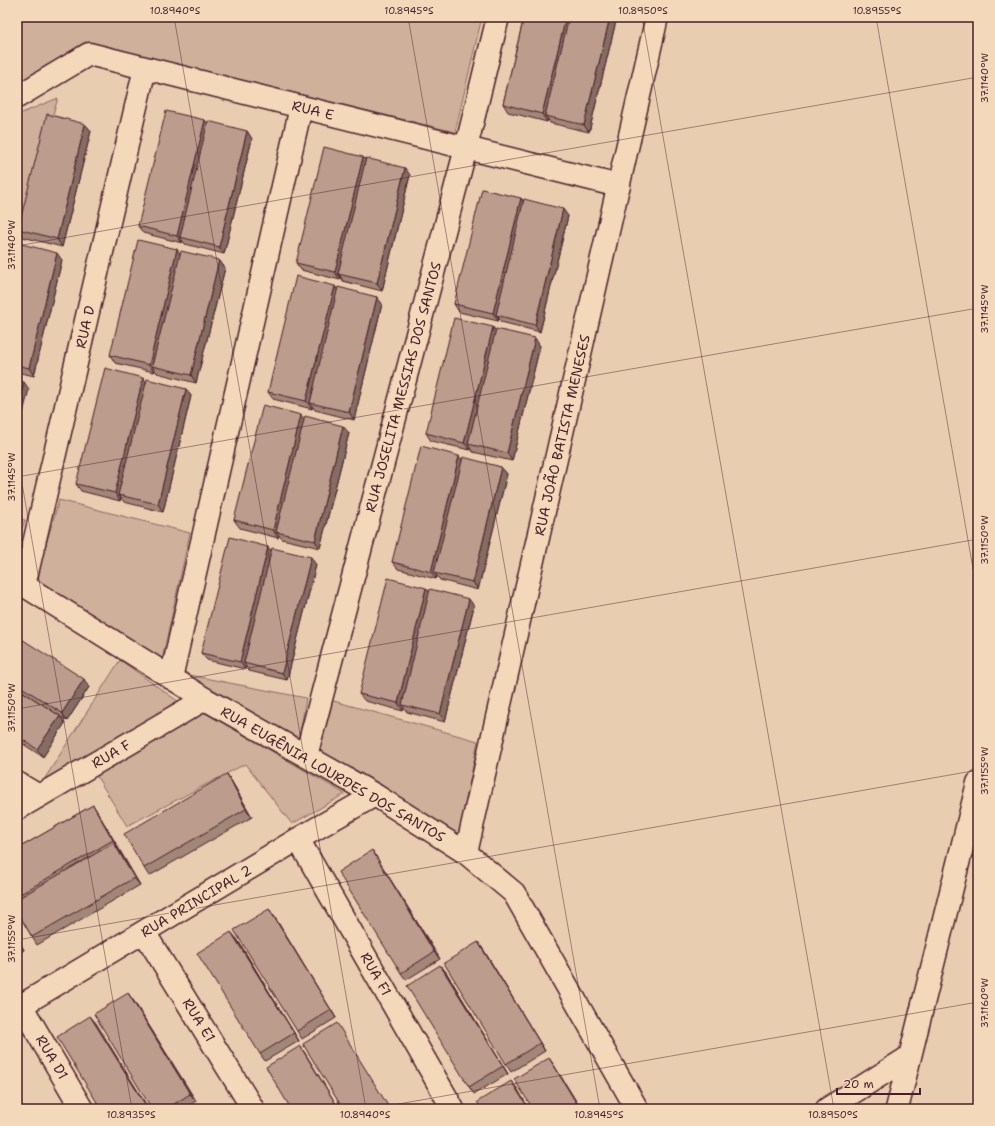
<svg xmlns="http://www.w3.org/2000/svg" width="995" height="1126" font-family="'Shantell Sans',sans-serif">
  <rect width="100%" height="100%" fill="#e9cdb1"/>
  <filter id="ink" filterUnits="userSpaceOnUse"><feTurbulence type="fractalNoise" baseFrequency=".025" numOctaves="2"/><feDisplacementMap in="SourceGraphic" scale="8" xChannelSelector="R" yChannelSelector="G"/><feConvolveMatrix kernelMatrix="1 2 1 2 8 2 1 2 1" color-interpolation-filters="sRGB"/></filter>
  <g filter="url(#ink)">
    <path fill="#ceb09b" stroke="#8c6863" d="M17,17H482L455,132L85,42L17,85Z
      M58,98L17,230V115Z
      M59,500L190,533L162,660L35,582Z
      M17,518L25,520L17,543Z
      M120,660L179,702L40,786Z
      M184,674L306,698L299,740Z
      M330,700L478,741L459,836L318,752Z
      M203,711L345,794L292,824L245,764L127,826L96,775Z"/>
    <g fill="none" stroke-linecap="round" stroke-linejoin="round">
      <g stroke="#4a1f2b" stroke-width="25">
        <path id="street" d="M17,97L89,54L619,186
          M17,581L205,699L375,795L466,853L514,893L637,1109
          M24,586L145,68
          M171,678L301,107
          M306,756L466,148L498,17
          M17,783L39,796
          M17,809L205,699
          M298,839L453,1109
          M466,853L657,17
          M144,932L253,1109
          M21,1005L82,1109
          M17,1008L298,839L375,795
          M827,1109L909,1057"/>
      </g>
      <g stroke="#4a1f2b" stroke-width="25">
        <path id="primary" d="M897,1109L978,783"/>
      </g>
      <use href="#street" stroke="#f3d8ba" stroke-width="22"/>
      <use href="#primary" stroke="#f3d8ba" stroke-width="22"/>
    </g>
    <path fill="#a28678" stroke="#4a1f2b" d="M524,17H617L589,132L550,123L548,119L547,122L508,112L503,104Z
      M85,124L91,131L62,247L23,237L18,229Z
      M208,124L247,131L252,139L224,254L185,244L182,240V243L143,233L138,226Z
      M363,157L366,161L410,175L382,291L343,281L341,277L340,280L301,270L296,263Z
      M521,198L524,202L568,216L540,332L501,322L499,318L498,321L459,312L454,304Z
      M17,245L18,246L62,260L34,376L17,372Z
      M219,260L225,268L196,383L157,373L155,370L154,372L115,363L110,355Z
      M335,286L337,290L377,297L382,304L354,420L315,410L312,406V409L273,399L268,392Z
      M496,331L540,346L512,461L473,452L470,448V450L431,441L426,433Z
      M143,378L146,382L186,389L191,396L163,512L124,502L121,498L120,501L81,491L76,484Z
      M301,415L304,419L349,433L320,548L282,539L279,535L278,538L240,528L234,520Z
      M459,456L462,460L501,467L507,474L478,590L440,580L437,576L436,579L398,569L392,562Z
      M268,547L271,551L316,565L287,680L249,671L246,667L245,669L207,660L201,653Z
      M429,592L474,606L445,722L407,712L404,708L403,711L365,701L359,694Z
      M17,636L89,687L67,721L17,688Z
      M17,688L60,716L65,723L43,757L17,740Z
      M227,774L232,782L252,817L149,876L144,868Z
      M93,805L98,813L140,885L37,945L32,937L17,911V849Z
      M372,850L377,858L440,959L406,980L401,973Z
      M269,909L274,916L336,1018L302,1039L297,1031Z
      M17,938L24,950L17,954Z
      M237,939L299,1041L265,1061L260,1054Z
      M483,949L545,1051L511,1072L506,1064Z
      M440,965L446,972L508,1074L474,1094L469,1087Z
      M133,1000L196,1101L183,1109H152Z"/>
    <path fill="#846d62" stroke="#4a1f2b" d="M566,17H573L545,116L548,119L547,122L542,114Z
      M610,17H617L589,132L584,125Z
      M205,120L210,127L180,237L182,240V243L177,236Z
      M85,124L91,131L62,247L57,239Z
      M247,131L252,139L224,254L219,247Z
      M363,157L368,164L338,274L341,277L340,280L335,272Z
      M405,168L410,175L382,291L377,283Z
      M521,198L526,206L496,315L499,318L498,321L493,313Z
      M563,209L568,216L540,332L535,325Z
      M177,249L182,257L152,366L155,370L154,372L149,365Z
      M57,253L62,260L34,376L29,368Z
      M219,260L225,268L196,383L191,375Z
      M335,286L340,294L310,403L312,406V409L306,401Z
      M377,297L382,304L354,420L349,412Z
      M493,327L498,335L468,444L470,448V450L464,443Z
      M535,338L540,346L512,461L507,453Z
      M143,378L148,386L118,495L121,498L120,501L115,493Z
      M24,382L29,389L17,437V409Z
      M186,389L191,396L163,512L158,504Z
      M301,415L307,422L276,532L279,535L278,538L273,530Z
      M343,426L349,433L320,548L315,541Z
      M459,456L465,464L434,573L437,576L436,579L431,572Z
      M501,467L507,474L478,590L473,582Z
      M268,547L274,554L244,663L246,667L245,669L240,662Z
      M311,557L316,565L287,680L282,673Z
      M426,588L432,595L402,705L404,708L403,711L398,703Z
      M469,599L474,606L445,722L440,714Z
      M84,679L89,687L67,721L62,713Z
      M60,716L65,723L43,757L37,749Z
      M227,774L232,782L252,817L246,809Z
      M93,805L98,813L118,847L113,840Z
      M114,843L120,851L140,885L134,878Z
      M372,850L377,858L440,959L434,952Z
      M269,909L274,916L336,1018L331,1010Z
      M231,932L237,939L299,1041L294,1033Z
      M17,938L24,950L19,943L17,940Z
      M478,942L483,949L545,1051L540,1043Z
      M440,965L446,972L508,1074L503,1066Z
      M128,993L133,1000L196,1101L190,1094Z
      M90,1016L96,1023L149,1109H148Z
      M300,1046L305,1053L339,1109Z
      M549,1058L554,1065L581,1109H580Z
      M511,1081L517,1088L529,1109Z"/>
    <path fill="#bc9c8c" stroke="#4a1f2b" d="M524,17H566L542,114L503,104Z
      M569,17H610L584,125L545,116Z
      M166,111L205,120L177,236L138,226Z
      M47,114L85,124L57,239L18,229Z
      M208,121L247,131L219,247L180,237Z
      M324,147L363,157L335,272L296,263Z
      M366,158L405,168L377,283L338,274Z
      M482,189L521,198L493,313L454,304Z
      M524,199L563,209L535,325L496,315Z
      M138,240L177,249L149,365L110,355Z
      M18,243L57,253L29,368L17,365V248Z
      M181,251L219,260L191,375L152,366Z
      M296,276L335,286L306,401L268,392Z
      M338,287L377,297L349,412L310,403Z
      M454,318L493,327L464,443L426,433Z
      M496,329L535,338L507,453L468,444Z
      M105,368L143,378L115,493L76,484Z
      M147,379L186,389L158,504L118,495Z
      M17,380L24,382L17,409Z
      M263,405L301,415L273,530L234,520Z
      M305,416L343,426L315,541L276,532Z
      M421,446L459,456L431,572L392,562Z
      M463,457L501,467L473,582L434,573Z
      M230,537L268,547L240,662L201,653Z
      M272,548L311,557L282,673L244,663Z
      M388,578L426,588L398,703L359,694Z
      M430,589L469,599L440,714L402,705Z
      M17,636L84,679L62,713L17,684Z
      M17,688L60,716L37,749L17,736Z
      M227,774L246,809L144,868L124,834Z
      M93,805L113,840L17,896V849Z
      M114,843L134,878L32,937L17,911V899Z
      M372,850L434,952L401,973L338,872Z
      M269,909L331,1010L297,1031L234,930Z
      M231,932L294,1033L260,1054L197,953Z
      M478,942L540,1043L506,1064L444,963Z
      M440,965L503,1066L469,1087L407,986Z
      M128,993L190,1094L166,1109H152L94,1014Z
      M90,1016L148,1109H101L57,1037Z
      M337,1023L390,1109H343L303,1044Z
      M300,1046L339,1109H291L266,1067Z
      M549,1058L580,1109H533L514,1079Z
      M511,1081L529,1109H482L477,1102Z"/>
  </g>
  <path fill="none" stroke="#4a1f2b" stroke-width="1" stroke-opacity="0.45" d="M174,17L366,1109M408,17L600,1109M642,17L834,1109M876,17L978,597M17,246L978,77M17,455L132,1109M17,477L978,308M17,709L978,539M17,940L978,770M370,1109L978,1002"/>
  <g text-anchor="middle" stroke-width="3" stroke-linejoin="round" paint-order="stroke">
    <g font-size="14" fill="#4a1f2b" stroke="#f3d8ba">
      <text transform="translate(313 110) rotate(14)" y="5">RUA E</text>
      <text transform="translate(85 327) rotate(-77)" y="5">RUA D</text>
      <text transform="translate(403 387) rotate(-75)" y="5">RUA JOSELITA MESSIAS DOS SANTOS</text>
      <text transform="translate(562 435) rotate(-77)" y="5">RUA JOÃO BATISTA MENESES</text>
      <text transform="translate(111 754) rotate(-30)" y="5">RUA F</text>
      <text transform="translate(333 774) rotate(30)" y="5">RUA EUGÊNIA LOURDES DOS SANTOS</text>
      <text transform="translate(196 901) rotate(-31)" y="5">RUA PRINCIPAL 2</text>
      <text transform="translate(376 974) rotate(60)" y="5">RUA F1</text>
      <text transform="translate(199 1020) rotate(58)" y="5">RUA E1</text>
      <text transform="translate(52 1057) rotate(59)" y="5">RUA D1</text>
    </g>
  </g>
  <rect width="995" height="1126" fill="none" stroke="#f3d8ba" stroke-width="44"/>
  <path d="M837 1088v6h83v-6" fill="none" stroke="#4a1f2b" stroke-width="2"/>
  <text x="843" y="1088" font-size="12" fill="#4a1f2b" stroke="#f3d8ba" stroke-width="3" paint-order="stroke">20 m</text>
  <rect x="22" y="22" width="951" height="1082" fill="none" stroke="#4a1f2b" stroke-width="1.5"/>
  <g font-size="10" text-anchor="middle" fill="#4a1f2b">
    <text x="175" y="14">10.8940°S</text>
    <text x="409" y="14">10.8945°S</text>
    <text x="643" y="14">10.8950°S</text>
    <text x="877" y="14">10.8955°S</text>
    <text transform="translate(984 78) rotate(-90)" y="4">37.1140°W</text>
    <text transform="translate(11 245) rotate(-90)" y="4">37.1140°W</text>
    <text transform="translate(984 309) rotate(-90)" y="4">37.1145°W</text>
    <text transform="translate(11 477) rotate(-90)" y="4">37.1145°W</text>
    <text transform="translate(984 540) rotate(-90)" y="4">37.1150°W</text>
    <text transform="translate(11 708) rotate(-90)" y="4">37.1150°W</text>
    <text transform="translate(984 771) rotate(-90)" y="4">37.1155°W</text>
    <text transform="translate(11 939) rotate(-90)" y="4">37.1155°W</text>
    <text transform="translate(984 1003) rotate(-90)" y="4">37.1160°W</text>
    <text x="131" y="1118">10.8935°S</text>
    <text x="365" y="1118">10.8940°S</text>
    <text x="599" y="1118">10.8945°S</text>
    <text x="833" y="1118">10.8950°S</text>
  </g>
</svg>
